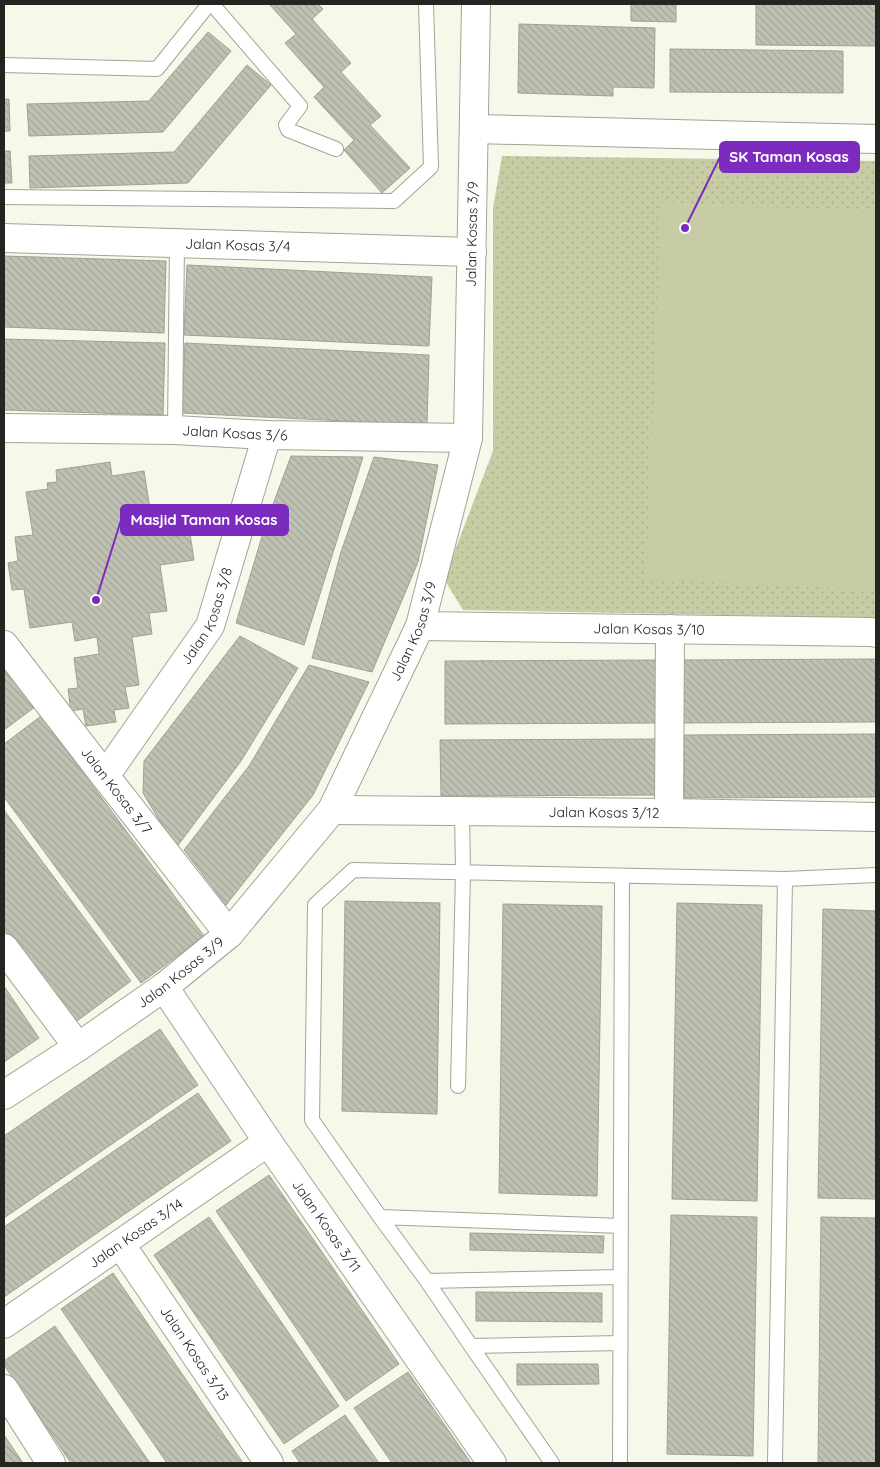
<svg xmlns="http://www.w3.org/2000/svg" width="880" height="1467" font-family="Quicksand,sans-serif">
  <defs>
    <pattern id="park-dots" width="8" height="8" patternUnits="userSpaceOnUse" patternTransform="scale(1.25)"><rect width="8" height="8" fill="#c7cca4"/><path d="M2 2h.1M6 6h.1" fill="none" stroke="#abaf8d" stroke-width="1.8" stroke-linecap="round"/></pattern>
    <pattern id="building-back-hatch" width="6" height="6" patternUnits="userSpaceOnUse" patternTransform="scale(1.25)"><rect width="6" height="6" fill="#bfc1b3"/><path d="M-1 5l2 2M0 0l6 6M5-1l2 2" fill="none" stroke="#a4a69a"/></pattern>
  </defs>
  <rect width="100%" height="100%" fill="#f6f8e9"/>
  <path fill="url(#park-dots)" d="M502,156L876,161V618L463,610L444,579L493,451V208Z"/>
  <path fill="#c7cca4" d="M662,202L876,212V590L646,579Z"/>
  <path fill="url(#building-back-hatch)" stroke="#9fa193" d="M269,4H318L323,9L312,19L351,63L341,72L381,116L370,125L410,168L382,193L344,150L354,140L314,97L324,87L285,43L296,34Z
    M631,4H676V22L631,21Z
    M756,4H876V46L756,45Z
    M519,24L655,28L654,88L613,87V96L518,93Z
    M208,32L231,51L163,132L29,136L27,104L149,101Z
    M670,49L843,51V93L670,92Z
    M247,65L271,85L188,183L30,188L29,156L174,152Z
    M4,99H9L10,131H4Z
    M4,151H10L12,183H4Z
    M4,256L166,261L164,333L4,327Z
    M187,265L432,277L429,346L184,335Z
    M4,339L165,343L163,415L4,410Z
    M185,343L429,355L427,425L182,413Z
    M291,456L363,457L304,645L236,623L266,523Z
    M374,457L438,465L418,562L372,672L312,658L341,552Z
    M110,462L112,476L144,471L151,515L169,513L173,537L190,534L194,560L160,565L167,611L149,613L152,634L132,637L139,685L125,687L129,708L114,710L116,722L86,726L83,709L71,711L68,689L78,688L74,658L99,654L97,637L75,641L72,622L30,628L24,589L12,590L8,563L18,561L15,537L33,535L26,492L48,489L47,483L57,482L56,470Z
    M240,636L298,668L241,761L176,848L143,793L144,761Z
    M876,659V722L682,723V660Z
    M656,660V723L445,724V661Z
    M4,665L35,707L4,730Z
    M309,665L369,682L313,795L226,905L184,850L249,766Z
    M41,716L204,936L141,983L4,797V744Z
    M876,734V797L684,798V735Z
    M658,739L659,795L441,796L440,740Z
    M4,810L131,981L73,1024L4,930Z
    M345,901L440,903L437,1114L342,1111Z
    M677,903L762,905L757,1201L672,1199Z
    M503,904L602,906L597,1196L499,1193Z
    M823,909L876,911V1199L818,1198Z
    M4,986L39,1038L4,1062Z
    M160,1029L198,1085L4,1218V1136Z
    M198,1093L231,1141L4,1297V1227Z
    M269,1175L399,1364L346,1401L216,1211Z
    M671,1215L757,1217L753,1456L667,1454Z
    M209,1217L339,1406L284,1444L154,1255Z
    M821,1217L876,1218V1463H818Z
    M470,1233L604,1236L603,1253L470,1250Z
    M113,1273L243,1463H167L61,1309Z
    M476,1292L602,1293V1322L476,1321Z
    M55,1326L150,1463H71L4,1365V1361Z
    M517,1364H598L599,1384L517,1385Z
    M408,1372L471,1463H392L354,1408Z
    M345,1415L379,1463H300L292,1451Z
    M4,1435L23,1463H4Z"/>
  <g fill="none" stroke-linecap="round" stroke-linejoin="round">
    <g stroke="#a2a496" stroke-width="16">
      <path id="lane" d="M212,4L300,106L286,125L288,130L336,149
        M4,65L157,69L209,4
        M4,197L394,201L431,167L426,4
        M175,430L177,243
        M458,1086L463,873L462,811
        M380,1217L621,1226
        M427,1281L620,1277
        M471,1346L620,1343
        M552,1463L471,1346L427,1281L380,1217L312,1120L315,905L353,870L785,879L876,875
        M620,1463L622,876
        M775,1463L785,879"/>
    </g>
    <g stroke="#a2a496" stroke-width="30">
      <g id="street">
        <path d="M475,129L876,139"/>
        <path id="s1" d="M4,238L472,252"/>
        <path id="s2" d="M4,428L175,430L267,435L468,438"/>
        <path id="s3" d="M420,626L872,632L876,633"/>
        <path id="s4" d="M4,645L105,776L229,934"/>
        <path id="s5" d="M105,776L210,626L267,435"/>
        <path id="s6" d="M332,810L669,813L876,817"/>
        <path d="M669,813L670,629"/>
        <path d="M4,948L78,1047"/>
        <path id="s7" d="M164,987L268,1142L492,1463"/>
        <path id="s8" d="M4,1095L78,1047L164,987L229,934L332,810L420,626L468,438L476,4"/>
        <path id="s9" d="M121,1245L269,1463"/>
        <path id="s10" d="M4,1324L268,1142"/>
        <path d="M4,1389L51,1463"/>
      </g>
    </g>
    <use href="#lane" stroke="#fff" stroke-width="14"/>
    <use href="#street" stroke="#fff" stroke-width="28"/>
  </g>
  <g text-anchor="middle" stroke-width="4" stroke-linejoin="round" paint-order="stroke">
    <g font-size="14" fill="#242520" stroke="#fff">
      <text dy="5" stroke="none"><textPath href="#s8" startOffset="1040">Jalan Kosas 3/9</textPath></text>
      <text dy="5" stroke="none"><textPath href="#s1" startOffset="234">Jalan Kosas 3/4</textPath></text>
      <text dy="5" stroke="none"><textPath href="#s2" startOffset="231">Jalan Kosas 3/6</textPath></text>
      <text dy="5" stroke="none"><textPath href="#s5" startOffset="191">Jalan Kosas 3/8</textPath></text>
      <text dy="5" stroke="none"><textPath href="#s3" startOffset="229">Jalan Kosas 3/10</textPath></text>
      <text dy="5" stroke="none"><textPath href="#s8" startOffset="635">Jalan Kosas 3/9</textPath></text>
      <text dy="5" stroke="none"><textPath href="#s4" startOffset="184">Jalan Kosas 3/7</textPath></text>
      <text dy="5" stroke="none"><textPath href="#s6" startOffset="272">Jalan Kosas 3/12</textPath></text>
      <text dy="5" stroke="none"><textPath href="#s8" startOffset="215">Jalan Kosas 3/9</textPath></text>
      <text dy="5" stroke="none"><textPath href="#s7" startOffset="289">Jalan Kosas 3/11</textPath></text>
      <text dy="5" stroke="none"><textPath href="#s10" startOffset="160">Jalan Kosas 3/14</textPath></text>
      <text dy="5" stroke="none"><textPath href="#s9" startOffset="131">Jalan Kosas 3/13</textPath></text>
    </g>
  </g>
  <path fill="none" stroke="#7b2cbf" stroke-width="2" d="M685 228L720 157M96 600L121 520"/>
  <g fill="#7b2cbf" stroke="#fff" stroke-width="2">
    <circle cx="685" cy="228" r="5"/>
    <circle cx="96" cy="600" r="5"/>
  </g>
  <g fill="#7b2cbf" stroke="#7b2cbf" stroke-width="2">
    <rect x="720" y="142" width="139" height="30" rx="5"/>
    <rect x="121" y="505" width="167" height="30" rx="5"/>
  </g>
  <g font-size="15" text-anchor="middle" font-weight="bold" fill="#fff">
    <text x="789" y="162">SK Taman Kosas</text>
    <text x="204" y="525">Masjid Taman Kosas</text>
  </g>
  <rect width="880" height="1467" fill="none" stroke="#242520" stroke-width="10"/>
</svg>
